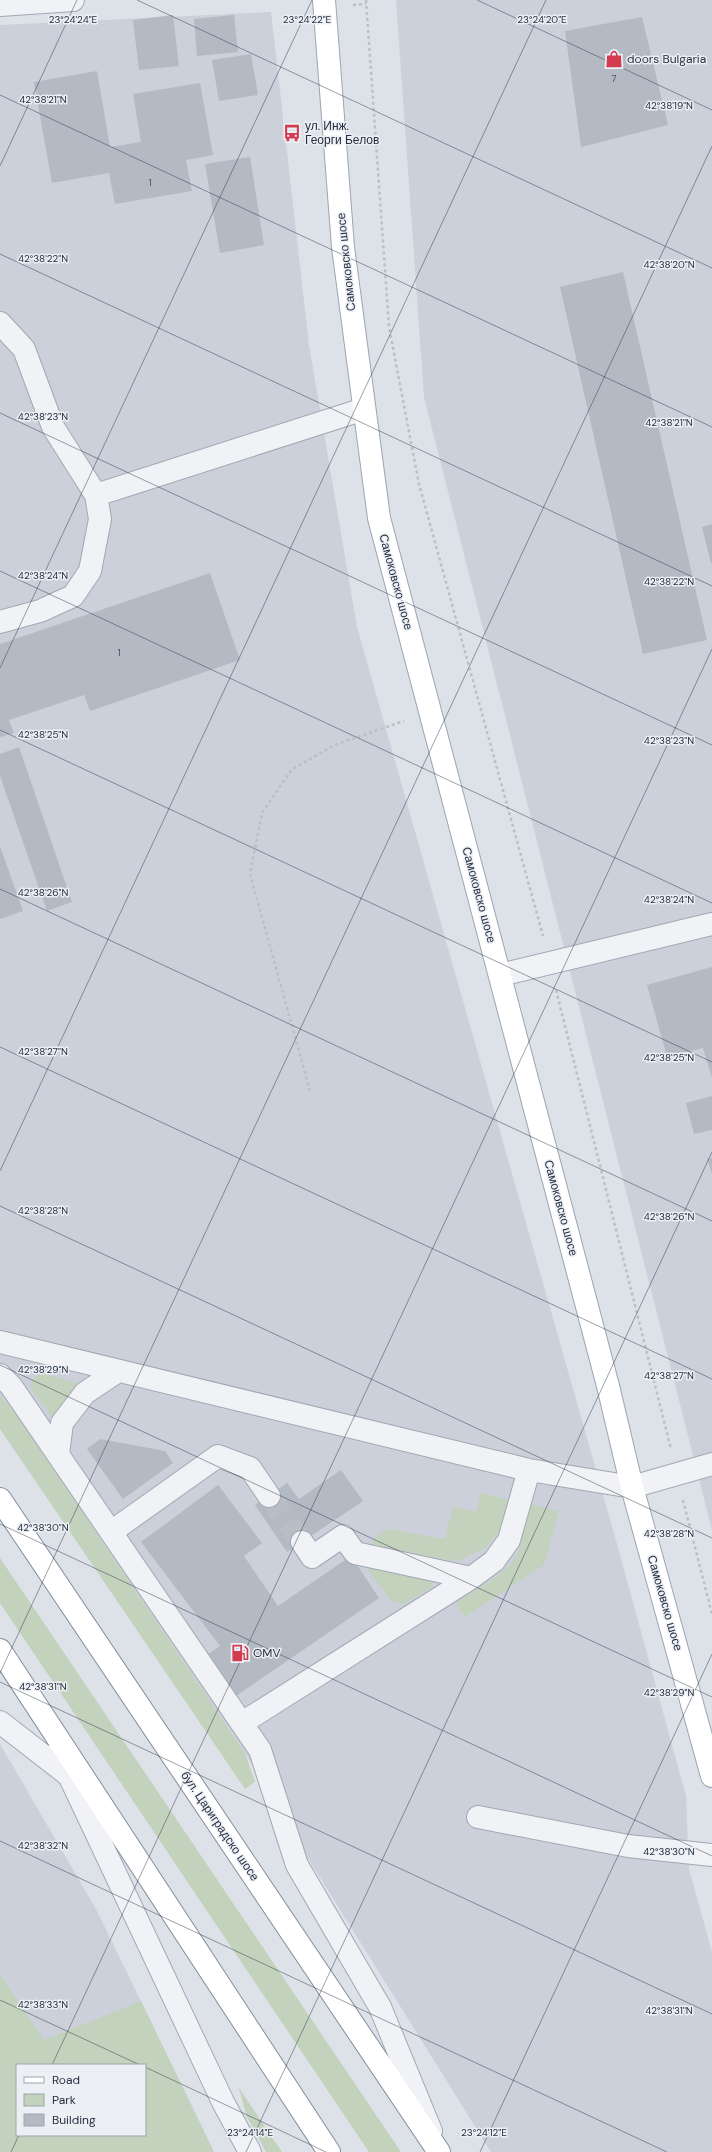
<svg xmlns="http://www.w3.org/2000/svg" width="712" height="2152" font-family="'DM Sans',sans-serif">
  <rect width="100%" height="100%" fill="#dde1e8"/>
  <path fill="#cbd0da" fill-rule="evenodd" d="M396,0H712V1530L424,397Z
    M271,12L309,345L357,627L617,1544L686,1796L689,1869L712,1952V2152H491L296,1839L245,1753L16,1414L0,1395V25Z
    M0,1744L96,1909L214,2152H0ZM17,2065H145V2135H17Z"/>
  <path fill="#c2d2bd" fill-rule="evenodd" d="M41,1373L82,1384L56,1422L30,1387L33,1379Z
    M0,1395L16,1414L245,1753L255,1782L245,1789L0,1429Z
    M481,1493L511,1500L501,1530L484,1549L458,1561L435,1558L371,1544L377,1535L388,1529L445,1539L453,1506L476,1512Z
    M529,1504L559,1511L544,1565L465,1617L455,1603C469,1594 505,1574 513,1561C523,1545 525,1522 529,1504Z
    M0,1558L401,2152H369L0,1603Z
    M365,1565L427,1577L433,1586L405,1604L391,1601Z
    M0,1974L44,2040L141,2001L214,2152H0ZM17,2065H145V2135H17Z
    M239,2088L282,2152H266L246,2115Z"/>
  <path fill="#b4bac4" d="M173,15L179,66L139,70L133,20Z
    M234,15L238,52L197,56L194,19Z
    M642,17L668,125L581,147L565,31Z
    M251,54L258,95L219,101L212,60Z
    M97,71L110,147L141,142L133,94L200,83L213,155L186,160L192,191L115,204L109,173L52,183L34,82Z
    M250,157L264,245L220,253L205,164Z
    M623,272L707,640L643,654L560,287Z
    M712,524V563H711L702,527Z
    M210,573L240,660L90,711L84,695L9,720L14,733L0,737V644Z
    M19,747L72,902L47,911L0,776V754Z
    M0,846L23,911L0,919Z
    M712,967V1078L703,1048L667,1057L647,985Z
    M712,1096V1130L694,1134L686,1103Z
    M712,1158V1174L707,1159Z
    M100,1439L165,1451L173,1463L123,1499L87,1449Z
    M341,1470L363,1501L287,1552L255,1505L287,1483L299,1499Z
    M218,1485L262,1543L244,1556L278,1606L351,1556L379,1598L230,1700L202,1658L220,1646L141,1542Z"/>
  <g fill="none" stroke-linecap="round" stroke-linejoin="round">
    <path stroke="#b8bdc6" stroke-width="22" stroke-dasharray="22 11" stroke-linecap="butt" d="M269,1496L302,1542"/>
    <g stroke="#a2a8b2" stroke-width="24">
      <path id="minor" d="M0,5L73,0
        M0,323L24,349L53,427L96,495L100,519L90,571L73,596L40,611L0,622
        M96,495L364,409
        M500,975L712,924
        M0,1342L529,1470L632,1487L712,1464
        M0,1375L11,1386L260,1750L297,1865L380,2007L431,2131
        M58,1454L62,1423L85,1393L118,1371
        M111,1532L218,1456L250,1468L269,1496
        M302,1542L312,1557L343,1536L355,1553L471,1578
        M0,1722L67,1774
        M242,1723L471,1578L494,1561L509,1540L529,1470
        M58,1752L223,2102L250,2152
        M478,1817L628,1846L712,1855"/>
    </g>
    <g stroke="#9ba5b4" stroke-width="24">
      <path id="major" d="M324,0L343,247L379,518L608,1386L632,1487L712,1776"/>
    </g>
    <g stroke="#838e9f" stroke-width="24">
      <path id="highway" d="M0,1499L439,2152
        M0,1650L329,2152"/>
    </g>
    <path stroke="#bbbfc6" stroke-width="2.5" stroke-dasharray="3 3" stroke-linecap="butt" d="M366,0L389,327L419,484L543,936
      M353,5L366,4
      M556,990L671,1449
      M310,1091L250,874L262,813L292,769L337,744L404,721
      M683,1500L712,1614"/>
    <use href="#minor" stroke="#f0f2f6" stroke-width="22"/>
    <use href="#major" stroke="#fff" stroke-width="22"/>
    <use href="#highway" stroke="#fff" stroke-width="22"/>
  </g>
  <path fill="none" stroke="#262f3f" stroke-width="1" stroke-opacity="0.45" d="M137,0L712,268M477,0L712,110M0,95L712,427M0,166L77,0M0,254L712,586M0,413L712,745M0,571L712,903M0,668L312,0M0,730L712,1062M0,889L712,1221M0,1047L712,1379M0,1171L546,0M0,1206L712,1538M0,1365L712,1697M0,1524L712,1856M0,1673L712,146M0,1682L712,2014M0,1841L667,2152M0,2000L140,2065M52,2065L712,649M145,2067L326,2152M11,2152L19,2135M246,2152L712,1152M480,2152L712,1654"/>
  <defs>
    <g id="shop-bare" transform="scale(1.38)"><path d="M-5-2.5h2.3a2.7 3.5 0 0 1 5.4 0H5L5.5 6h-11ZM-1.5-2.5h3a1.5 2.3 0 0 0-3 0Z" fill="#d43a50" stroke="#ecf0f5" stroke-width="2.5" paint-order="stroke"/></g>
    <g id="bus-bare" transform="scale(1.38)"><path d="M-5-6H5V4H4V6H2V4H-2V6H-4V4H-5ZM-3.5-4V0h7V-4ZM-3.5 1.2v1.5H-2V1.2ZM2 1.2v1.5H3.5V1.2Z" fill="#d43a50" stroke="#ecf0f5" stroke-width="2.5" paint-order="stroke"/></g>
    <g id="fuel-bare" transform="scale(1.38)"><path d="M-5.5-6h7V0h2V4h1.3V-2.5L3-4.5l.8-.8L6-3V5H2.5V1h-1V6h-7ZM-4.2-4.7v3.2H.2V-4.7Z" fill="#d43a50" stroke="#ecf0f5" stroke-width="2.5" paint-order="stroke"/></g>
  </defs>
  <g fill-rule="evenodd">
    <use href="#shop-bare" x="614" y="59"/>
    <use href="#bus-bare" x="292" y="133"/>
    <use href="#fuel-bare" x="240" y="1653"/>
  </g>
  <g text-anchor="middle" stroke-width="3" stroke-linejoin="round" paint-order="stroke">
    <g font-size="10" fill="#4a5260">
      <text x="614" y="82">7</text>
      <text x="150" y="186">1</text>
      <text x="119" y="656">1</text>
    </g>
    <g font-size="12" fill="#262f3f" stroke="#ecf0f5" text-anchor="start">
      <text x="627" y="63">doors Bulgaria</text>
      <text x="305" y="130">ул. Инж.<tspan x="305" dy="14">Георги Белов</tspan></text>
      <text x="253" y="1657">OMV</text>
    </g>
    <g font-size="12" fill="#262f3f" stroke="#ecf0f5">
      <text transform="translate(346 262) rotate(-96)" y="4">Самоковско шосе</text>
      <text transform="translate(396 582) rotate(75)" y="4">Самоковско шосе</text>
      <text transform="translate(479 895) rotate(75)" y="4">Самоковско шосе</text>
      <text transform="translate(561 1208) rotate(75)" y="4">Самоковско шосе</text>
      <text transform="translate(665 1603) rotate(74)" y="4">Самоковско шосе</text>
      <text transform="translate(220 1826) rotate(56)" y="4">бул. Цариградско шосе</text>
    </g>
  </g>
  <g font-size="10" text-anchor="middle" fill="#262f3f" stroke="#ecf0f5" stroke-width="3" stroke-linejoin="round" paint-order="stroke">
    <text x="73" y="23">23°24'24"E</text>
    <text x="307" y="23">23°24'22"E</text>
    <text x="542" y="23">23°24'20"E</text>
    <text x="43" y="103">42°38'21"N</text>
    <text x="669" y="109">42°38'19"N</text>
    <text x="43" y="262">42°38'22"N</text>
    <text x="669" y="268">42°38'20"N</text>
    <text x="43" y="420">42°38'23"N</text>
    <text x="669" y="426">42°38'21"N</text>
    <text x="43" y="579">42°38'24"N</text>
    <text x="669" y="585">42°38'22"N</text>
    <text x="43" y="738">42°38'25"N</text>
    <text x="669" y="744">42°38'23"N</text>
    <text x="43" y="896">42°38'26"N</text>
    <text x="669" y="903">42°38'24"N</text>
    <text x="43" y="1055">42°38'27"N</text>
    <text x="669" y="1061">42°38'25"N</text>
    <text x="43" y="1214">42°38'28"N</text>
    <text x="669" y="1220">42°38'26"N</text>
    <text x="43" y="1373">42°38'29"N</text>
    <text x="669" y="1379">42°38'27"N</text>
    <text x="43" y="1531">42°38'30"N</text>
    <text x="669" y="1537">42°38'28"N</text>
    <text x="43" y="1690">42°38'31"N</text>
    <text x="669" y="1696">42°38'29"N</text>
    <text x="43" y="1849">42°38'32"N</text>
    <text x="669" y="1855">42°38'30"N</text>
    <text x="43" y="2008">42°38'33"N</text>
    <text x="669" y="2014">42°38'31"N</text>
    <text x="250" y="2136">23°24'14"E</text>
    <text x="484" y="2136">23°24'12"E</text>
  </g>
  <rect x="16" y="2064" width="130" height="72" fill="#ecf0f5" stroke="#9da3ac"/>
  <rect x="24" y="2077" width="20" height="6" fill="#ffffff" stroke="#9da3ac"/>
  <text x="52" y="2084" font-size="12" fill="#262f3f">Road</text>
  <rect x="24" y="2094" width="20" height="12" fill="#c2d2bd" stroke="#9da3ac"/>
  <text x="52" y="2104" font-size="12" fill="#262f3f">Park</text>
  <rect x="24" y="2114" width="20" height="12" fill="#b4bac4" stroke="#9da3ac"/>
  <text x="52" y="2124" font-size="12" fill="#262f3f">Building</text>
</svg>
